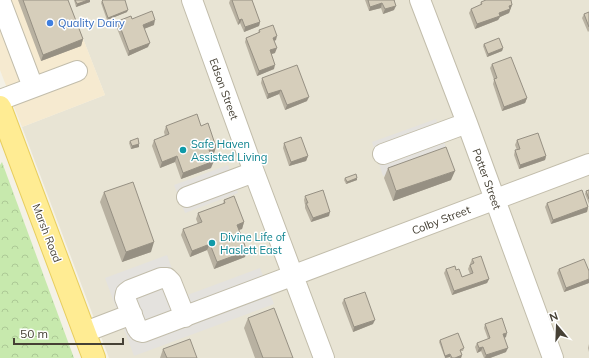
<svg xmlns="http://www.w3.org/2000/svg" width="589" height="358" font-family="Mulish,sans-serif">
  <defs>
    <pattern id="forest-crowns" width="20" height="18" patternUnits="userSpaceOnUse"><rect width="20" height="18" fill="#c7e9ad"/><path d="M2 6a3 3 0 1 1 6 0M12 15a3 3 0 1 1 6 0" fill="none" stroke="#acc995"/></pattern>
  </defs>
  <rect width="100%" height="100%" fill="#f4f1e6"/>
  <path fill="#e8e4d4" d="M68,0H589V358H109L22,127L105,95Z"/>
  <path fill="#f6ead0" d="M0,0H68L105,95L22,127L0,70Z"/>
  <path fill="url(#forest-crowns)" d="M2,162L74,358H0V165Z"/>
  <path fill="#e4e2de" d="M436,119L448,153L383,176L372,142Z
    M228,165L238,193L185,213L174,185Z
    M167,255L182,297L260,268L274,304L134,356L105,278Z"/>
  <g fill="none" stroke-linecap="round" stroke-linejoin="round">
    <g stroke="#c2bdab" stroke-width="22">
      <path id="minor" d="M0,0L33,87
        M192,0L254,172L324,358
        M420,0L467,123L553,358
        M0,100L77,71
        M383,154L467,123
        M187,197L254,172
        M185,317L171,282L167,278H161L130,290L126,293L125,298L137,328L139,331L143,332L589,164
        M85,332L132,314"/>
    </g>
    <g stroke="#e8ce5f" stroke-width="24">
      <path id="major" d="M0,107L94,358"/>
    </g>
    <use href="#minor" stroke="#fff" stroke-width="20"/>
    <use href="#major" stroke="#ffec93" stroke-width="22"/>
  </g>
  <path fill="#b8b1a1" d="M18,0H68L83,39L81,46L41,61Z
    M74,0H90V2L76,7Z
    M230,0H252L260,22L259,26L244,32L240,23L238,25L229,3Z
    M365,0H395L394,10L383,14L381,8L369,11Z
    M102,1L127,12L107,20L101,3Z
    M481,2L512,5L509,13L500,17L498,20L475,29L469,13L471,9L480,5Z
    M589,12V31L588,32L582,18L584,14Z
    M132,19L154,25L144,29L148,47L128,56L116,26L118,21Z
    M259,30L276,40L274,41L275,53L271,54L274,69L257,76L245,42L246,38L258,33Z
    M484,44L503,48L502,51L487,57L483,46Z
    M492,64L527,98L525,103L502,111L493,84L494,80L490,68Z
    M262,78L307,101L285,110L279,94L267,99L261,83Z
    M166,126H201L216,147L214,153L211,154V168L181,179L175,162L160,168L152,146L154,140L165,136L164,132Z
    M517,140L546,156L545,160L519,169L514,155L515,150H517L515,145Z
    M130,141L139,147L131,149L129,143Z
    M284,143L308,156L306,161L289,166L283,148Z
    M388,168L451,180L393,201L384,178Z
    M345,178H357V180L346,184L344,180Z
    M589,190V204L585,194L586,191Z
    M104,192L151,252L122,262L100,202Z
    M305,196L329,216L311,222L305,208V205L304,200Z
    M224,200L244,222L242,229L239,230L245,257L214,269L207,250L190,257L181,235L183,229L198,224L196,219L198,213L223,204Z
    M547,203L588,207L587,212L551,224L545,207Z
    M472,259L489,279L487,283L452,295L444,273L446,269L456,270L462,277L470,274L468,269Z
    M559,269L589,271V283L564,292L557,273Z
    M344,299L373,324L353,332L342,303Z
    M248,318L293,358H255L244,328Z
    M485,324L506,337L504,338L506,352L490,358H484L481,351L477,353L475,347L477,343L488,339L484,328Z
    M440,340L464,348L463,351H461L462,355L461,358H450V357L445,358L439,342Z
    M589,344V352L588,348Z
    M163,349L197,358H160Z"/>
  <path fill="#969083" d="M88,0H90V2L76,7L77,4Z
    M382,3L381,8L369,11L370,7Z
    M512,5L509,13L500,17L498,20L475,29L477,24L499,13L509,6Z
    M396,6L394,10L383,14L385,9Z
    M128,10L127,12L107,20L108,18Z
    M242,19L240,23L238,25L239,20Z
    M155,20L154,25L141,30L143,25Z
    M260,22L259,26L244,32L245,27Z
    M277,36L276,40L271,42L273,38Z
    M83,39L81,46L41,61L43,55Z
    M150,43L148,47L128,56L129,51Z
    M277,48L275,53L268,55L270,50Z
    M503,48L502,51L487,57L488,54Z
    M275,65L274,69L257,76L259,71Z
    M281,90L279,94L267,99L268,94Z
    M309,97L307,101L285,110L287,105Z
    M527,98L525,103L502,111L504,107Z
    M139,144V147L131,149L132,146Z
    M216,147L214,153L207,156L209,150Z
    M177,156L175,162L160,168L162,162Z
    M308,156L306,161L289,166L291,162Z
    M546,156L545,160L519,169L520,165Z
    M214,161L211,168L181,179L183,173Z
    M455,171L451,180L393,201L396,191Z
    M357,178V180L346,184L347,182Z
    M588,207L587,212L551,224L553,220Z
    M330,212L329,216L311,222L313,218Z
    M244,222L242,229L235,231L237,225Z
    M154,242L151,252L122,262L126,252Z
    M210,244L207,250L190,257L192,251Z
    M247,251L245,257L214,269L217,262Z
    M489,279L487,283L452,295L454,291Z
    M589,279V283L564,292L566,288Z
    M375,320L373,324L353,332L354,327Z
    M507,333L506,337L502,339L503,334Z
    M483,347L481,351L477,353L479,348Z
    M508,348L506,352L490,358H485L486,355Z
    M450,354V357L445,358V356Z
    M462,355L461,358H455Z"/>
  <path fill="#d6cebb" stroke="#969083" d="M23,0H68L83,39L43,55Z
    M75,0H88L77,4Z
    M103,0H125L128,10L108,18L102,1Z
    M232,0H252L260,22L245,27L242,19L239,20Z
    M368,0H394L396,6L385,9L382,3L370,7Z
    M486,0H511L512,5L509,6L510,9L499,13L500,16L477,24L471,9L482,4L481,2Z
    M152,11L155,20L143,25L150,43L129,51L118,21L131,16L132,19Z
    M589,12V27L584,14Z
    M273,25L277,36L273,38L277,48L270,50L275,65L259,71L246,38L260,32L259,30Z
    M499,38L503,48L488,54L484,44Z
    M511,57L527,98L504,107L494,79L497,78L492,64Z
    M297,65L309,97L287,105L281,90L268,94L262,78Z
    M197,114L201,126L208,123L216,147L209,150L214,161L183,173L177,156L162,162L154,140L169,134L166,126Z
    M538,133L546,156L520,165L515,150L520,149L517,140Z
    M301,137L308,156L291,162L284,143Z
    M138,138L139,144L132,146L130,141Z
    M446,147L455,171L396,191L388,168Z
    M356,174L357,178L347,182L345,178Z
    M133,182L154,242L126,252L104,192Z
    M323,190L330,212L313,218L306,203H308L305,196Z
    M582,190L588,207L553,220L547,203Z
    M589,190V199L586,191Z
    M234,196L244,222L237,225L247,251L217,262L210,244L192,251L183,229L202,222L198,213L225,203L224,200Z
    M481,256L489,279L454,291L446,269L455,266L456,270L459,269L462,277L473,273L470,265L474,263L472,259Z
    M584,259L589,271V279L566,288L559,269Z
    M365,292L375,320L354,327L344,299Z
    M274,308L293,358H263L248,318Z
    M502,318L507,333L503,334L508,348L486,355L483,347L479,348L477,343L490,338L485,324Z
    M458,333L464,348L460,350L462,355L455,358H452L450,354L445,356L440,340Z
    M190,339L197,358H167L163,349Z"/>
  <circle fill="#3f7fe0" stroke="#fff" stroke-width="1.5" cx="50" cy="23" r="4"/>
  <g fill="#0f9aa8" stroke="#fff" stroke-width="1.5">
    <circle cx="183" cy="150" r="4"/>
    <circle cx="212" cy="243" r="4"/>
  </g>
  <g text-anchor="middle" stroke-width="3" stroke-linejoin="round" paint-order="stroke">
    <g font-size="11" fill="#366cbe" stroke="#fff" text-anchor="start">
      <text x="58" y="27">Quality Dairy</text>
    </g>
    <g font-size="11" fill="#464135" stroke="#fff">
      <text transform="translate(224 89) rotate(70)" y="4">Edson Street</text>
      <text transform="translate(487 179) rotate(70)" y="4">Potter Street</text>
      <text transform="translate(441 220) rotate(-21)" y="4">Colby Street</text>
      <text transform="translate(47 233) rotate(69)" y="4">Marsh Road</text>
    </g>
    <g font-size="11" fill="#0d838f" stroke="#fff" text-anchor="start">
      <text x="191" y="148">Safe Haven<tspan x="191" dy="13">Assisted Living</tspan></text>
      <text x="220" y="241">Divine Life of<tspan x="220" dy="13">Haslett East</tspan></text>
    </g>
  </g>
  <g transform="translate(557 326) rotate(341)" stroke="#ffffff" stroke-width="3" paint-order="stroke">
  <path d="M0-3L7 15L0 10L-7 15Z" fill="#464135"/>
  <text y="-6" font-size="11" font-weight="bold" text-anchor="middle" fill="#464135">N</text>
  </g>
  <path d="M14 338v6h109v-6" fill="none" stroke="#464135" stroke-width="2"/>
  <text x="20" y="338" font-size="12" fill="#464135" stroke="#ffffff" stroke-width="3" paint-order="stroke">50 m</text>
</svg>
